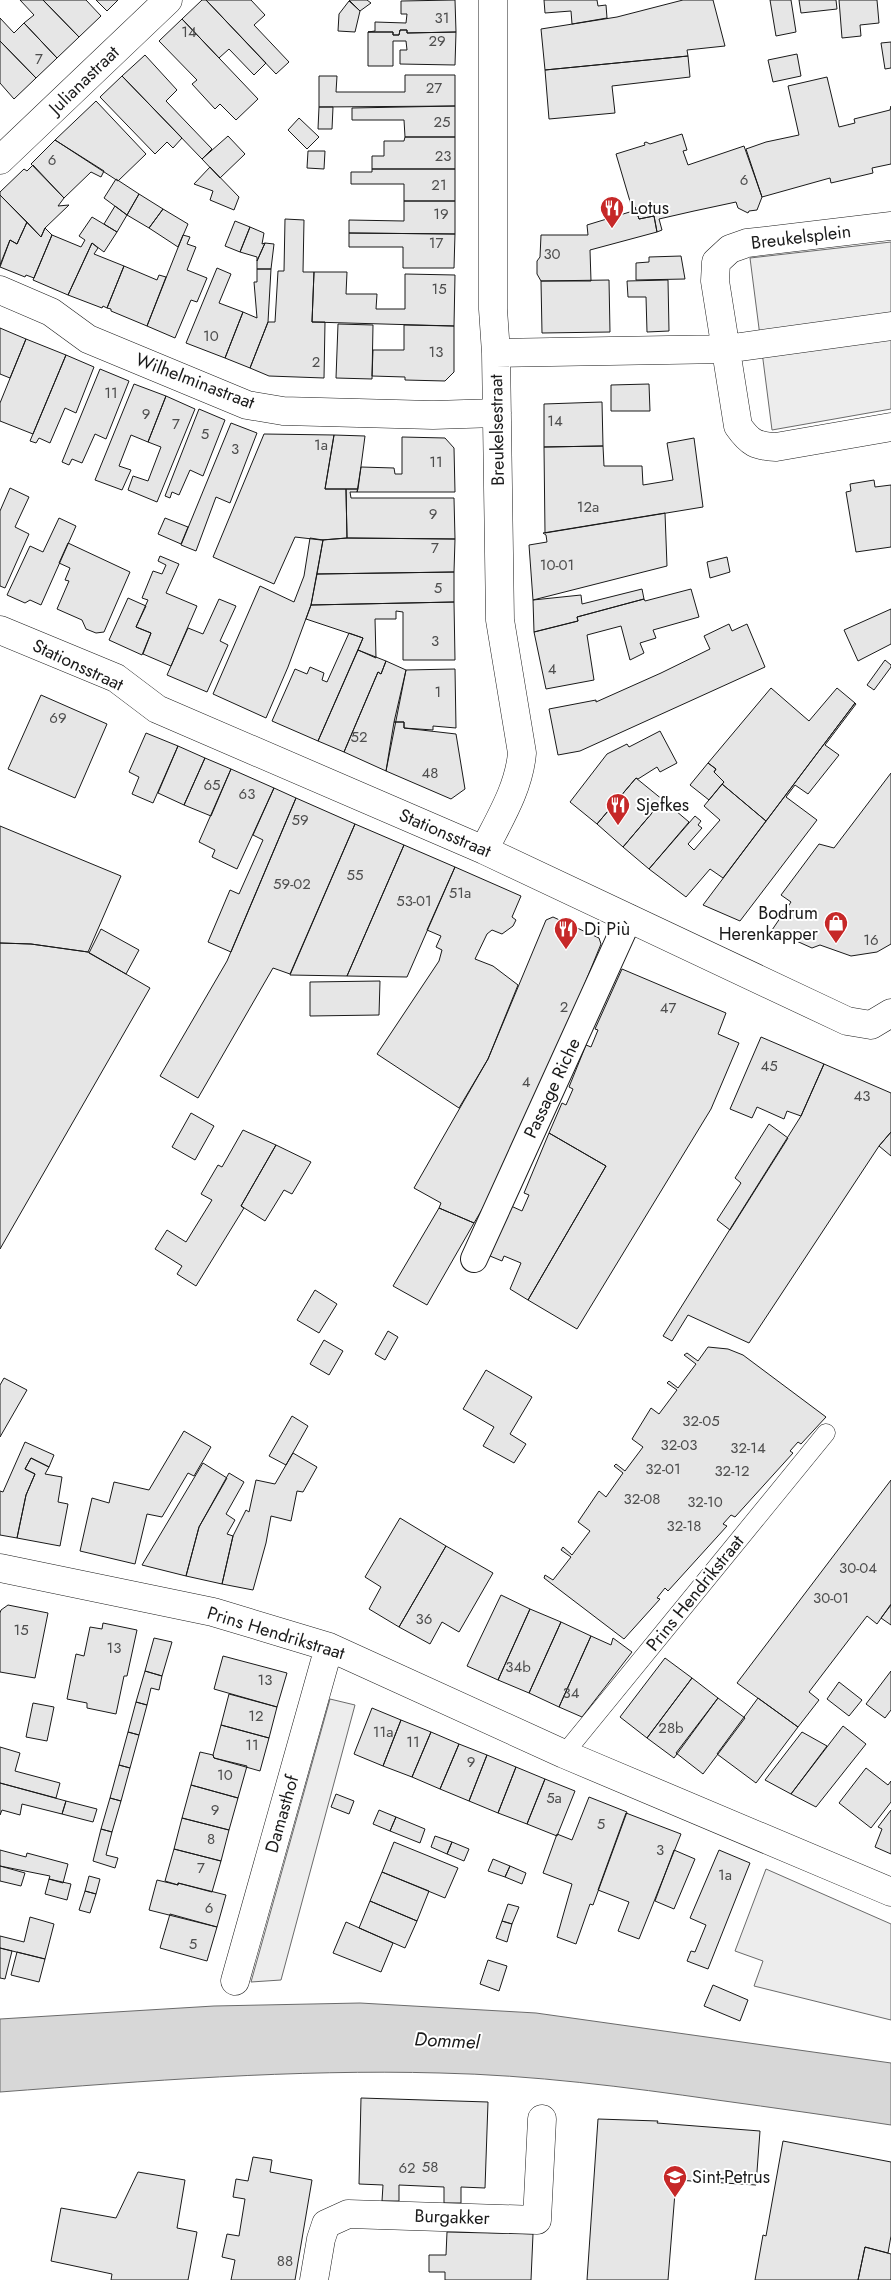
<svg xmlns="http://www.w3.org/2000/svg" width="891" height="2280" font-family="Jost,sans-serif">
  <rect width="100%" height="100%" fill="#fff"/>
  <path fill="#ededed" stroke="#6a6a6a" d="M891,242V409L772,430L750,258Z
    M330,1699L355,1705L281,1980L251,1982Z
    M766,1869L891,1924V2020L754,1986L763,1961L735,1951Z"/>
  <path fill="#d7d7d7" stroke="#6a6a6a" d="M360,2003L536,2013L891,2063V2125C833,2116 775,2108 717,2100C626,2087 533,2075 440,2073C293,2069 146,2081 0,2092V2019L214,2006Z"/>
  <path fill="#e6e6e6" stroke="#1a1a1a" d="M20,0H43L79,37L57,58L24,23L34,15Z
    M43,0H86L101,16L79,37Z
    M96,0H118L107,11Z
    M202,0H206L266,63L254,75L229,49L219,58L182,19Z
    M206,0H251L265,15L254,25L289,62L276,74Z
    M349,0H367L371,3L360,11Z
    M455,0L456,32L407,33V30H400L399,35H393V32H368L375,31V22L406,23L407,14H401V1Z
    M544,0H597L598,6L606,5L607,18L572,24L571,11L545,13Z
    M683,0H713L725,46L687,50L688,56L545,70L541,29L617,17Z
    M770,0H791L796,32L776,36Z
    M799,0H836L837,9L801,13Z
    M839,0H877L879,23L860,25L861,36L842,38Z
    M349,1L360,11L355,32L338,31L339,14Z
    M0,18L14,33L24,23L57,58L36,78L0,41Z
    M182,19L258,99L236,120L220,104L215,109L192,84L197,80L159,41Z
    M400,30H407V33L456,32L455,65L400,64V50H407L406,41H393V66H368V32H393V35H399Z
    M0,41L36,78L14,99L0,83Z
    M891,42V68L885,69L881,43Z
    M797,54L801,76L773,82L768,60Z
    M145,55L177,90L166,101L212,149L202,159L122,76Z
    M688,56L690,77L612,86L615,113L549,119L545,70Z
    M405,75H455V106L319,107V76H337L336,92H405Z
    M122,76L182,138L173,148L167,142L155,154L100,97Z
    M827,77L839,127L855,123L854,119L890,110L891,106V164L872,168L873,173L831,183L830,178L762,197L746,149L766,142L799,135L788,86Z
    M96,101L146,154L118,181L55,140Z
    M455,106V137H405L404,120H352V108Z
    M319,107H333L332,129H318Z
    M299,118L319,137L307,149L288,130Z
    M682,134L687,150L683,151L688,165L744,146L762,197L757,210L749,211L748,213L738,208L736,202L694,211L659,219L662,230L657,232L654,216L639,219L635,207L632,208L616,154L645,145L644,143L646,142L650,144Z
    M228,136L245,154L220,178L202,159Z
    M405,137H455V169H372V156H384V141H404Z
    M55,140L104,171L101,177L91,172L64,198L31,164Z
    M308,151H325L324,169L307,168Z
    M33,165L64,198L58,206L69,205L45,228L41,237L0,195V192L24,169L27,171Z
    M210,167L239,197L234,210L210,200L213,191L194,184Z
    M372,169H455V201H404V184H351V172H372Z
    M116,179L139,194L127,215L104,198Z
    M139,194L163,209L149,228L127,215Z
    M0,195L27,222L17,244L10,240L0,265Z
    M404,201H455V234L349,233V220L404,221Z
    M115,206L127,215L117,232L104,224Z
    M635,207L639,219L654,216L657,232L590,250L591,281H541L537,274V261L540,257L541,235H588L587,225L633,211L632,208Z
    M163,209L188,224L178,247L149,228Z
    M92,217L117,232L104,252L92,243L68,295L33,280L52,235L81,247L85,240L79,236Z
    M285,219L304,220L303,272H314L312,322H325L324,378L269,376L250,368L268,322H275L278,271H284Z
    M235,221L250,227L240,252L225,246Z
    M27,222L41,237L45,228L52,235L34,278L26,275L25,277L0,267L10,240L17,244Z
    M250,227L264,233L262,244L265,243L257,261V257L240,252Z
    M349,233L455,234L454,268H403V247H349Z
    M183,235L190,237L187,244L196,247L187,270L207,278L197,302L191,300L175,338L147,326Z
    M92,243L98,248L94,254L124,266L107,308L103,306L102,308L68,295Z
    M265,243L274,244L271,269H257V261Z
    M681,256L685,279L636,280V263L649,262V257Z
    M124,266L157,280L159,275L166,277L147,326L111,311V309L107,308Z
    M217,268L231,274L219,303L243,312L225,358L186,343Z
    M257,269H271L268,322L250,368L225,358L243,312L257,318L254,282H257Z
    M314,272H347L346,294H377L376,309H405V274L455,275L454,326L312,322Z
    M609,280L610,332L542,333L541,281Z
    M668,280L669,331L647,332L646,297H628L627,281Z
    M338,324L373,325L372,379L336,378Z
    M404,325L454,326V372L445,381L405,380V377L372,376L373,350H404Z
    M0,328L26,339L10,378L0,374Z
    M26,339L66,355L33,434L0,421V403Z
    M66,355L94,367L76,413L65,408L50,443L39,438L36,443L30,441Z
    M100,369L129,381L106,439L95,434L82,463L72,459L69,465L62,462Z
    M134,384L166,396L148,442L131,435L119,466L131,470L122,490L95,480Z
    M649,384L650,411H611V385Z
    M166,396L195,409L157,502L128,490L133,476L148,481L161,447L148,442Z
    M602,402L603,446L544,447V404Z
    M199,409L225,420L203,476L190,470L179,495L172,492L170,498L165,496Z
    M231,423L257,433L230,503L216,497L196,551L181,545Z
    M264,434L334,435L325,489H346L347,538L321,540L295,537L274,584L213,557Z
    M334,435L365,436L358,489H325Z
    M402,437L445,438L454,448L455,492H357L361,467L394,468L395,474H402Z
    M694,438L703,507L545,533L544,447L603,446L604,466H642L643,485L673,480L667,443Z
    M874,480L875,487L891,485V547L856,552L846,492L851,491L850,484Z
    M10,488L29,497L15,527L29,534L5,588L0,586V511Z
    M346,489H358L357,492H350L351,498H454L455,539L347,538Z
    M665,513L667,566L533,600L529,545L547,542L546,535L543,533Z
    M59,518L76,526L41,605L30,600L25,603L7,595L30,546L43,552Z
    M165,518L188,527L181,544L158,534Z
    M310,538L323,540L311,605L288,667L266,718L213,694L260,586L294,602L304,576Z
    M347,538L455,539L454,572L317,574L323,540Z
    M68,543L130,572L104,632L96,633L86,629L82,620L57,609L69,581L65,580L70,568L59,563Z
    M160,556L179,564L166,593L197,606L171,666L143,654L151,633L136,627L148,600L142,598L153,571L162,574L166,565L158,561Z
    M727,557L730,572L710,578L707,562Z
    M454,572V602L311,605L317,574Z
    M642,589L644,599L577,617L578,621L534,632L533,600L581,595L582,604Z
    M691,589L699,617L653,630L656,638L640,643L644,653L630,660L621,626L587,635L594,680L546,689L534,632L578,621L577,617L629,603L644,599L645,601Z
    M128,598L146,606L136,627L151,633L142,655L109,640Z
    M219,599L236,606L220,641L228,645L207,692L167,675L188,628L203,634Z
    M454,602L455,660H403V612L396,611V619H375L376,658L358,650L363,638L306,619L311,605Z
    M891,609V644L858,661L844,630Z
    M729,624L732,631L747,624L765,667L580,751L558,755L549,709L596,700V702L661,673L710,649L704,636Z
    M349,633L363,638L318,741L272,721L295,669L307,674L310,667L324,673L322,680L327,682Z
    M358,650L386,661L381,674L378,672L344,752L318,741Z
    M885,660L891,665V667L874,690L867,685Z
    M386,661L406,670L386,771L344,752L378,672L381,674Z
    M455,669L456,728L433,726V730L404,728V722H394L406,670Z
    M771,688L809,721L837,688L855,703L766,821L722,784L724,782L714,772L716,769L708,763Z
    M41,695L107,724L75,798L8,769Z
    M855,703L856,704L825,745L839,755L808,794L795,785L786,797L817,820L740,921L703,905Z
    M394,722H404V728L456,734L465,789L451,799L386,771Z
    M660,731L677,763L660,772L657,767L638,779L636,778L597,824L570,802L607,754L627,744L629,747Z
    M146,733L178,746L153,803L132,794L139,777L129,772Z
    M178,746L205,758L184,805L158,793Z
    M205,758L231,769L211,816L184,805Z
    M708,763L716,769L714,772L724,782L709,800L690,785Z
    M231,769L274,788L237,869L212,857L215,850L199,842Z
    M891,773V944L877,952L851,956L820,945L812,948L772,930L791,902L781,895L819,844L834,848Z
    M636,778L663,800L623,847L597,824Z
    M722,784L766,821L723,878L710,869L686,897L649,869L695,816L701,821L698,825L702,828L688,844L694,850L720,820L704,806Z
    M274,788L296,798L231,952L208,942L230,890L239,894L263,840L253,835Z
    M296,798L355,824L290,974L273,968L198,1098L160,1076L227,961Z
    M663,800L689,822L649,869L623,847Z
    M355,824L404,845L347,976L290,975Z
    M0,826L121,876L88,952L31,944L0,943Z
    M404,845L455,867L407,977L347,976Z
    M455,867L521,896L512,917L516,920L513,926L502,934L492,930L487,934L475,959L493,966L518,985L488,1059L459,1108L377,1054L439,961L442,950L436,947L441,936L427,930Z
    M553,917L599,938L601,944L567,1027L522,1142L474,1223L439,1208L441,1203L414,1188L488,1059L546,920Z
    M101,929L139,950L126,974L89,953Z
    M0,943L31,944L88,952L150,988L0,1249Z
    M622,969L726,1013L718,1034L739,1043L711,1109L577,1329L528,1300L606,1166L549,1133L562,1103L566,1105L573,1089L569,1087L586,1045L591,1047L598,1030L595,1029Z
    M380,981L379,1015L310,1016V982Z
    M761,1037L824,1064L801,1116L787,1111L784,1119L757,1107L752,1118L730,1109Z
    M824,1064L891,1093V1132L879,1146L749,1343L688,1315L672,1341L663,1336L801,1116Z
    M191,1113L214,1126L195,1160L172,1147Z
    M769,1124L788,1138L730,1230L717,1220L741,1183L735,1178Z
    M243,1130L276,1145L241,1206L244,1208L196,1286L177,1274L182,1266L155,1249L167,1230L186,1242L212,1200L201,1194L218,1165L222,1167Z
    M891,1132V1156L879,1146Z
    M549,1133L606,1166L528,1300L510,1289L521,1263L504,1256L502,1261L490,1256L511,1206L522,1211L529,1195L524,1193Z
    M276,1145L311,1162L292,1194L284,1190L265,1221L241,1206Z
    M439,1208L474,1223L427,1305L393,1286Z
    M315,1290L337,1304L319,1333L297,1320Z
    M388,1331L398,1337L385,1360L375,1354Z
    M324,1340L343,1351L329,1375L310,1364Z
    M708,1347L728,1349L743,1355L826,1417L801,1444L798,1442L790,1451L793,1453L735,1517L731,1515L723,1524L727,1526L668,1591L665,1588L657,1598L660,1599L624,1639L544,1578L545,1575L553,1580L571,1557L561,1550L563,1547L572,1555L590,1531L578,1522L599,1491L606,1497L623,1473L614,1466L616,1464L625,1471L643,1447L632,1439L651,1408L659,1414L677,1390L667,1383L669,1381L678,1388L696,1364L684,1355L687,1353L698,1361Z
    M486,1370L532,1397L510,1434L526,1444L514,1463L483,1446L494,1427L463,1409Z
    M4,1378L27,1390L0,1437V1385Z
    M292,1416L308,1426L286,1465L269,1456Z
    M184,1431L211,1447L194,1476L188,1473L162,1517L147,1514L135,1564L80,1551L92,1498L109,1503L114,1482L149,1490Z
    M25,1442L54,1455L49,1467L31,1458L25,1469L35,1474L26,1495L17,1538L0,1535V1491L3,1492Z
    M293,1453L317,1467L303,1492L297,1491L291,1521L271,1516L266,1543L253,1590L222,1584L233,1536L246,1510L249,1512L256,1480L275,1484Z
    M31,1458L49,1467L45,1474L62,1477L58,1502L68,1504L60,1546L17,1538L26,1495L35,1474L25,1469Z
    M203,1463L227,1478L199,1527L186,1576L142,1565Z
    M229,1473L244,1482L226,1514L235,1520L227,1534L233,1536L222,1584L186,1576L199,1527Z
    M891,1480V1604L877,1624L867,1616L809,1692L819,1700L798,1727L737,1683Z
    M400,1518L446,1546L399,1627L369,1609L381,1587L365,1577Z
    M446,1546L493,1573L459,1632L442,1622L430,1644L399,1627Z
    M501,1595L530,1609L498,1680L467,1666Z
    M8,1605L48,1613L35,1678L0,1672V1613L1,1610Z
    M891,1605V1625L881,1618Z
    M530,1609L561,1622L529,1693L498,1680Z
    M561,1622L591,1636L559,1707L529,1693Z
    M103,1623L137,1630L127,1676H124L116,1714L87,1708V1703L67,1699L76,1654L84,1656L90,1627L102,1629Z
    M591,1636L611,1645L613,1638L632,1652L582,1717L559,1707Z
    M154,1638L172,1642L162,1676L145,1671Z
    M223,1656L287,1673L277,1707L214,1689Z
    M665,1658L692,1678L647,1738L620,1717Z
    M145,1671L162,1676L159,1690L151,1688L147,1705L136,1702Z
    M891,1671V1710L885,1718L866,1704Z
    M692,1678L718,1698L674,1758L647,1738Z
    M839,1682L862,1700L849,1716L827,1699Z
    M229,1694L277,1707L269,1738L221,1725Z
    M718,1698L745,1718L703,1774L676,1753Z
    M758,1698L798,1727L756,1783L717,1754Z
    M136,1702L147,1705L139,1735L128,1732Z
    M33,1703L54,1707L47,1741L26,1737Z
    M372,1708L401,1720L383,1766L354,1754Z
    M401,1720L431,1732L412,1777L383,1766Z
    M221,1725L269,1738L260,1771L214,1758L213,1755Z
    M843,1726L866,1744L816,1807L791,1794Z
    M128,1732L139,1735L130,1768L119,1765Z
    M431,1732L459,1744L440,1789L412,1777Z
    M802,1732L827,1746L791,1794L765,1780Z
    M459,1744L487,1755L469,1801L440,1789Z
    M0,1747L20,1753L15,1771L60,1783L56,1798L0,1783Z
    M200,1752L213,1755L214,1758L247,1766L238,1798L191,1785Z
    M487,1755L516,1767L498,1813L469,1801Z
    M119,1765L130,1768L121,1801L110,1798Z
    M516,1767L545,1779L527,1824L498,1813Z
    M866,1768L888,1785L891,1781V1802L871,1828L839,1803Z
    M545,1779L575,1791L557,1836L527,1824Z
    M0,1783L66,1801L62,1814L22,1804L20,1815L2,1810L0,1815Z
    M191,1785L238,1798L229,1830L182,1818Z
    M336,1794L354,1801L349,1814L331,1807Z
    M589,1797L627,1812L593,1905L590,1904L576,1944L557,1937L572,1884L543,1873L557,1834L572,1840Z
    M110,1798L121,1801L112,1832L101,1829Z
    M66,1801L97,1809L93,1822L62,1814Z
    M379,1810L396,1817L390,1831L373,1824Z
    M891,1810V1854L875,1847L882,1829L878,1827Z
    M626,1813L681,1834L639,1939L618,1931L629,1902L598,1890Z
    M396,1817L425,1829L420,1843L390,1831Z
    M182,1818L229,1830L221,1861L174,1849Z
    M101,1829L112,1832L106,1855L118,1858L115,1868L93,1861Z
    M435,1836L452,1842L447,1854L431,1847Z
    M394,1842L458,1868L445,1898L382,1872Z
    M452,1842L469,1849L464,1861L447,1854Z
    M174,1849L221,1861L212,1892L178,1883V1885L165,1881Z
    M0,1850L26,1857L27,1853L68,1864L63,1883L49,1879L50,1876L0,1866Z
    M674,1850L695,1859L674,1909L655,1901Z
    M719,1850L750,1863L708,1969L687,1961L691,1951L695,1952L706,1925L690,1918Z
    M493,1859L510,1866L505,1877L488,1871Z
    M0,1866L25,1873L21,1886L0,1881Z
    M510,1866L526,1873L522,1884L505,1877Z
    M382,1872L429,1891L417,1921L370,1901Z
    M89,1876L100,1879L96,1894L85,1891Z
    M49,1879L71,1884L67,1900L45,1894Z
    M157,1880L178,1885V1883L226,1895L217,1927L149,1910Z
    M85,1891L96,1894L90,1913L79,1910Z
    M370,1901L417,1921L405,1948L359,1928Z
    M508,1904L519,1907L512,1924L502,1921Z
    M170,1914L217,1927L207,1961L160,1948Z
    M30,1917L54,1924L45,1959L0,1948V1936L24,1942Z
    M502,1921L512,1924L507,1942L496,1938Z
    M346,1922L393,1943L381,1972L333,1953Z
    M0,1948L12,1951L5,1979L0,1978Z
    M17,1952L45,1959L39,1982L11,1975Z
    M488,1960L507,1966L499,1991L480,1984Z
    M713,1985L748,2000L740,2021L704,2006Z
    M361,2098L488,2102L485,2188L461,2187V2203H444V2187L399,2185V2201H382L383,2185L359,2184Z
    M598,2119L658,2121L657,2123L760,2131L756,2185L676,2180L668,2280H587Z
    M783,2141L891,2162V2236L888,2253L865,2247L858,2280H755L763,2235L766,2236Z
    M253,2157L272,2160L270,2172L312,2180L295,2280H231L235,2260L222,2257L227,2234L239,2236L245,2199L233,2197L236,2179L248,2181Z
    M138,2172L185,2180L177,2228L197,2232L188,2280H111L112,2274L51,2261L61,2208L116,2218Z
    M447,2232L533,2234L531,2280H445V2272H429V2255H446Z
    M865,2247L891,2254V2280H858Z"/>
  <g fill="none" stroke-linecap="round" stroke-linejoin="round">
    <g stroke="#1a1a1a" stroke-width="19">
      <path id="service" d="M564,1754L826,1433"/>
    </g>
    <g stroke="#1a1a1a" stroke-width="28">
      <path id="pedestrian" d="M474,1259L629,918"/>
    </g>
    <g stroke="#1a1a1a" stroke-width="29">
      <path id="minor" d="M0,160L168,0
        M891,226L747,243L730,249L716,262L715,281L738,426C750,443 756,446 776,447L891,427
        M0,290L51,312L88,339L247,405L283,411L433,415L497,413
        M496,353L726,349L891,326
        M0,630L116,678L157,709L484,850L847,1021L871,1025L891,1013
        M484,850C500,818 519,788 522,753L500,620L496,353L493,309V0
        M0,1568L213,1612L329,1647L564,1754L891,1892
        M235,1981L329,1647
        M314,2280L321,2239L326,2224L348,2214L537,2220L542,2119"/>
    </g>
    <use href="#service" stroke="#fff" stroke-width="18"/>
    <use href="#pedestrian" stroke="#fff" stroke-width="26"/>
    <use href="#minor" stroke="#fff" stroke-width="28"/>
  </g>
  <defs>
    <g id="restaurant-pin" transform="scale(1.25)"><path d="M0 17L-7.5 6A9.5 9.5 0 1 1 7.5 6Z" fill="#c62828" stroke="#fff"/><path d="M-5-6h1v4h1v-4h1v4h1v-4h1v5L-1.5 .5V6h-2V.5L-5-1ZM5-6V6H3V1.5H1.5Q1.5-4 5-6Z" fill="#fff"/></g>
    <g id="shop-pin" transform="scale(1.25)"><path d="M0 17L-7.5 6A9.5 9.5 0 1 1 7.5 6Z" fill="#c62828" stroke="#fff"/><path d="M-5-2.5h2.3a2.7 3.5 0 0 1 5.4 0H5L5.5 6h-11ZM-1.5-2.5h3a1.5 2.3 0 0 0-3 0Z" fill="#fff"/></g>
    <g id="school-pin" transform="scale(1.25)"><path d="M0 17L-7.5 6A9.5 9.5 0 1 1 7.5 6Z" fill="#c62828" stroke="#fff"/><path d="M0-5L7-2L0 1L-7-2ZM-4 1L0 2.5L4 1V4Q0 6-4 4Z" fill="#fff"/></g>
  </defs>
  <g fill-rule="evenodd">
    <use href="#restaurant-pin" x="612" y="208"/>
    <use href="#restaurant-pin" x="618" y="805"/>
    <use href="#shop-pin" x="836" y="923"/>
    <use href="#restaurant-pin" x="566" y="929"/>
    <use href="#school-pin" x="675" y="2177"/>
  </g>
  <g text-anchor="middle" stroke-width="4" stroke-linejoin="round" paint-order="stroke">
    <g font-size="15" fill="#4d4d4d">
      <text x="442" y="23">31</text>
      <text x="189" y="37">14</text>
      <text x="437" y="46">29</text>
      <text x="39" y="64">7</text>
      <text x="434" y="93">27</text>
      <text x="442" y="127">25</text>
      <text x="443" y="161">23</text>
      <text x="52" y="165">6</text>
      <text x="744" y="185">6</text>
      <text x="439" y="190">21</text>
      <text x="441" y="219">19</text>
      <text x="436" y="248">17</text>
      <text x="552" y="259">30</text>
      <text x="439" y="294">15</text>
      <text x="211" y="341">10</text>
      <text x="436" y="357">13</text>
      <text x="316" y="367">2</text>
      <text x="111" y="398">11</text>
      <text x="146" y="419">9</text>
      <text x="555" y="426">14</text>
      <text x="176" y="429">7</text>
      <text x="205" y="439">5</text>
      <text x="321" y="450">1a</text>
      <text x="235" y="454">3</text>
      <text x="436" y="467">11</text>
      <text x="588" y="512">12a</text>
      <text x="433" y="519">9</text>
      <text x="435" y="553">7</text>
      <text x="557" y="570">10-01</text>
      <text x="438" y="593">5</text>
      <text x="435" y="646">3</text>
      <text x="552" y="674">4</text>
      <text x="438" y="697">1</text>
      <text x="58" y="723">69</text>
      <text x="359" y="742">52</text>
      <text x="430" y="778">48</text>
      <text x="212" y="790">65</text>
      <text x="247" y="799">63</text>
      <text x="300" y="825">59</text>
      <text x="355" y="880">55</text>
      <text x="292" y="889">59-02</text>
      <text x="460" y="898">51a</text>
      <text x="414" y="906">53-01</text>
      <text x="871" y="945">16</text>
      <text x="564" y="1012">2</text>
      <text x="668" y="1013">47</text>
      <text x="769" y="1071">45</text>
      <text x="526" y="1087">4</text>
      <text x="862" y="1101">43</text>
      <text x="701" y="1426">32-05</text>
      <text x="679" y="1450">32-03</text>
      <text x="748" y="1453">32-14</text>
      <text x="663" y="1474">32-01</text>
      <text x="732" y="1476">32-12</text>
      <text x="642" y="1504">32-08</text>
      <text x="705" y="1507">32-10</text>
      <text x="684" y="1531">32-18</text>
      <text x="858" y="1573">30-04</text>
      <text x="831" y="1603">30-01</text>
      <text x="424" y="1624">36</text>
      <text x="21" y="1635">15</text>
      <text x="114" y="1653">13</text>
      <text x="518" y="1672">34b</text>
      <text x="265" y="1685">13</text>
      <text x="571" y="1698">34</text>
      <text x="256" y="1721">12</text>
      <text x="671" y="1733">28b</text>
      <text x="383" y="1737">11a</text>
      <text x="413" y="1747">11</text>
      <text x="252" y="1750">11</text>
      <text x="471" y="1767">9</text>
      <text x="225" y="1780">10</text>
      <text x="554" y="1803">5a</text>
      <text x="215" y="1815">9</text>
      <text x="601" y="1829">5</text>
      <text x="211" y="1844">8</text>
      <text x="660" y="1855">3</text>
      <text x="201" y="1873">7</text>
      <text x="725" y="1880">1a</text>
      <text x="209" y="1913">6</text>
      <text x="193" y="1949">5</text>
      <text x="430" y="2172">58</text>
      <text x="407" y="2173">62</text>
      <text x="285" y="2266">88</text>
    </g>
    <g font-size="18" fill="#1a1a1a" stroke="#fff">
      <text transform="translate(84 80) rotate(-44)" y="6">Julianastraat</text>
      <text transform="translate(801 237) rotate(-7)" y="6">Breukelsplein</text>
      <text transform="translate(195 381) rotate(21)" y="6">Wilhelminastraat</text>
      <text transform="translate(497 430) rotate(-91)" y="6">Breukelsestraat</text>
      <text transform="translate(78 665) rotate(25)" y="6">Stationsstraat</text>
      <text transform="translate(445 833) rotate(23)" y="6">Stationsstraat</text>
      <text transform="translate(552 1088) rotate(-65)" y="6">Passage Riche</text>
      <text transform="translate(695 1593) rotate(-51)" y="6">Prins Hendrikstraat</text>
      <text transform="translate(276 1633) rotate(17)" y="6">Prins Hendrikstraat</text>
      <text transform="translate(282 1814) rotate(-74)" y="6">Damasthof</text>
      <text transform="translate(452 2217) rotate(2)" y="6">Burgakker</text>
    </g>
    <g font-size="18" fill="#1a1a1a" stroke="#fff" text-anchor="start">
      <text x="630" y="214">Lotus</text>
      <text x="636" y="811">Sjefkes</text>
      <text x="818" y="919" text-anchor="end">Bodrum<tspan x="818" dy="21">Herenkapper</tspan></text>
      <text x="584" y="935">Di Più</text>
      <text x="692" y="2183">Sint-Petrus</text>
    </g>
    <g font-size="19" font-style="italic" fill="#1a1a1a" stroke="#fff">
      <text transform="translate(447 2040) rotate(3)" y="7">Dommel</text>
    </g>
  </g>
</svg>
